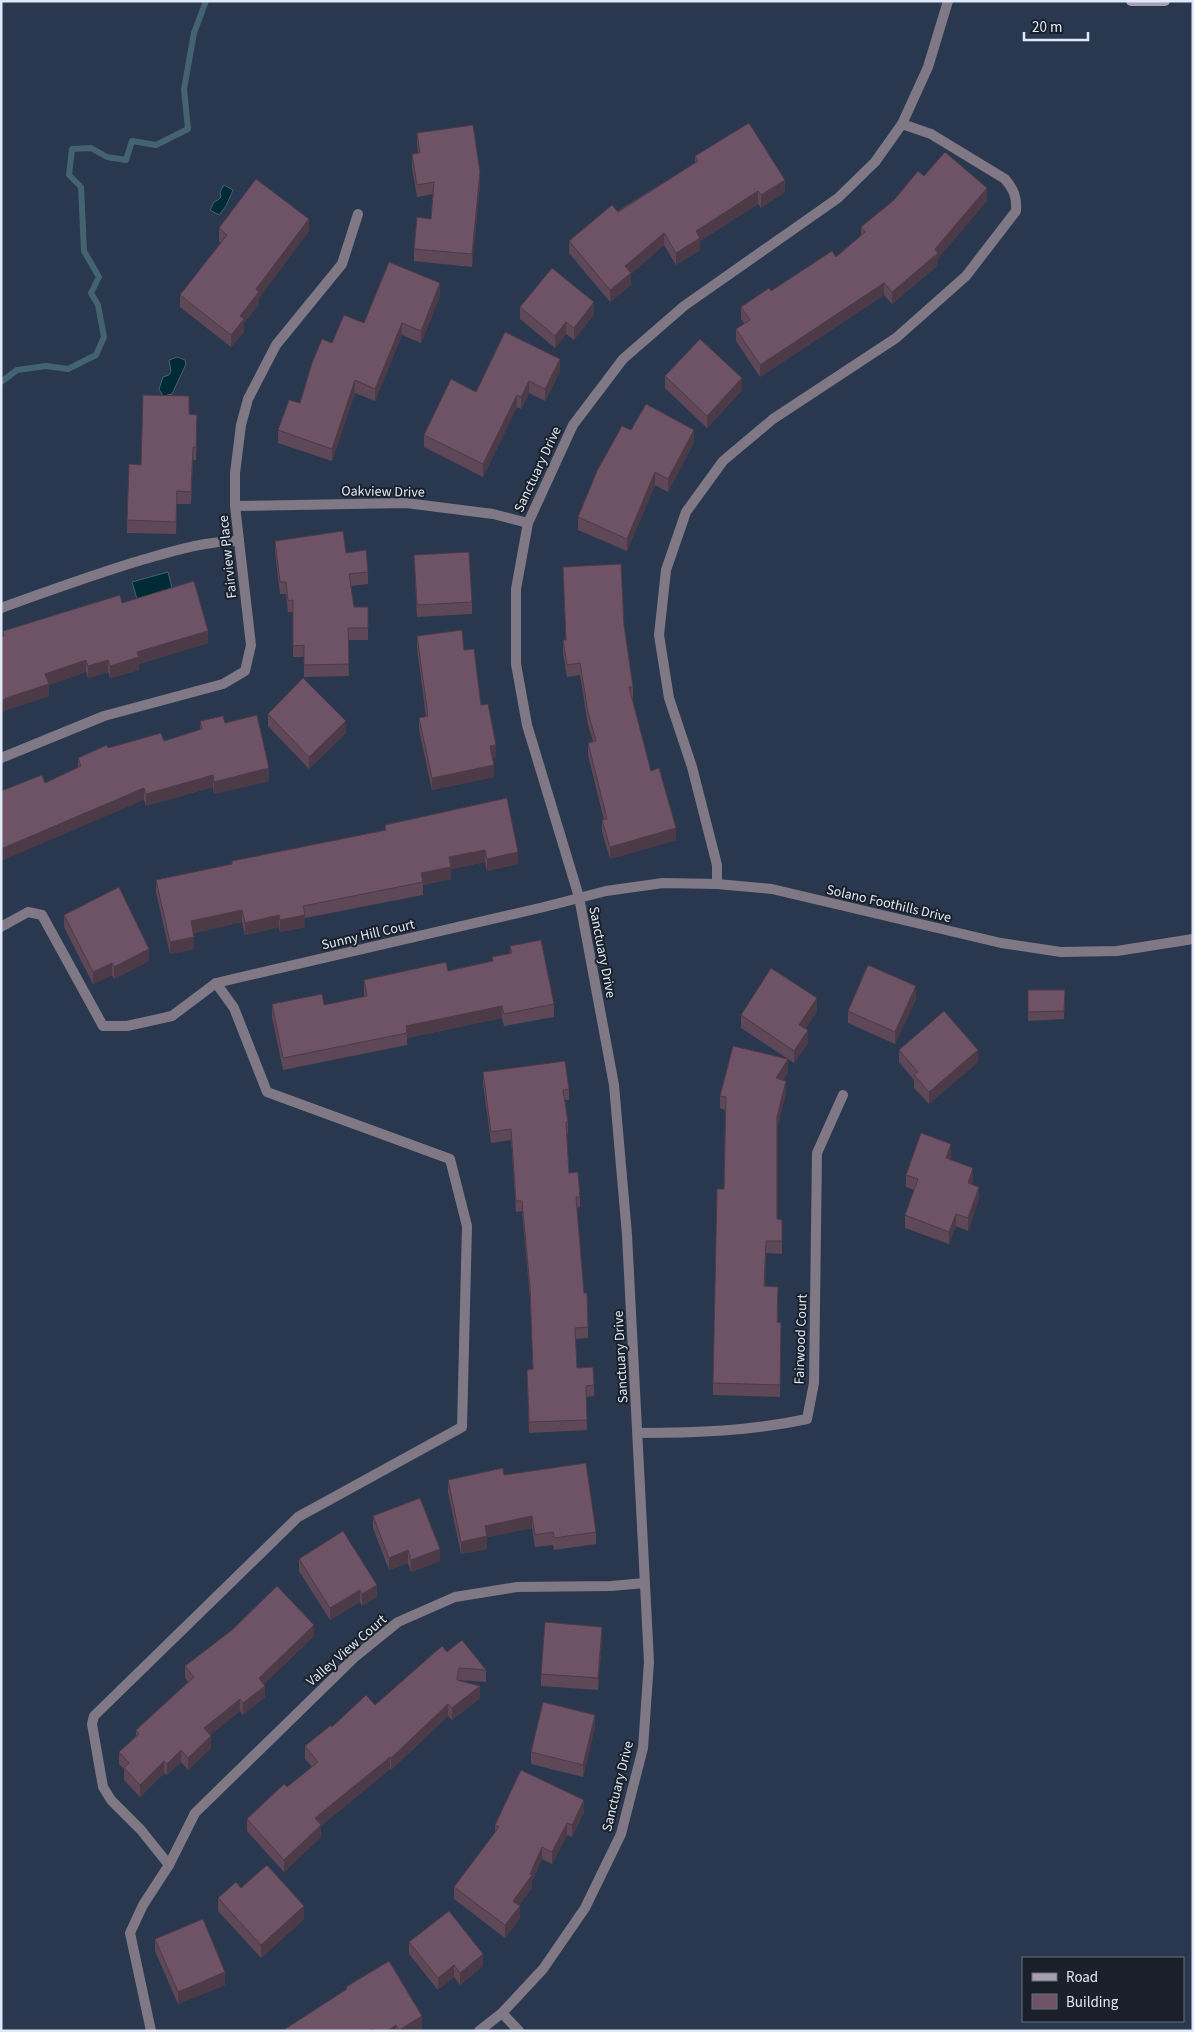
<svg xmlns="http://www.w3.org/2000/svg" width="1194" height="2032" font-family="'Source Sans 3',sans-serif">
  <rect width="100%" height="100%" fill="#2a384f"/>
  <path fill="#002a35" stroke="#436370" d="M224,185L233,190L226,206L219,215L210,210L214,202L218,200L221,197L220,192Z
    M177,357L185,360L186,364L172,394L163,396L159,389L163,377L169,375L171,371L169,360Z
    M168,572L172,588L137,599L132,582Z"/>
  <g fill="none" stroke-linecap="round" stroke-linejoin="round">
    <path stroke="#436370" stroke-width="6" d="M1,382L17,370L46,366L68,369L96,355L104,337L98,305L91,293L99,277L84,251L81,187L69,175L72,149L91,148L107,157L126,160L132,141L156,145L188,129L184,89L194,33L206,1"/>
    <path stroke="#807985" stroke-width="10" d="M1,608C45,592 90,576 135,562C170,552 203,541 239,541
      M717,884V865L692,767L669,698L659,635L666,570L686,512L723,461L773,419L896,338L966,276L1016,211C1017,197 1014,190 1005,179L931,134L902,124
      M1,927L28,912L42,915L103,1026H127L172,1016
      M151,2031L130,1933L143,1905L169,1865L141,1830L111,1800L103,1787L92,1724L94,1716L298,1517L462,1427L467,1226L450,1159L267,1092L234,1008L216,983"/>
    <path stroke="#807985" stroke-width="10" d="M235,506L406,503L493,514L528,523
      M1,758L104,716L223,684L245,671L251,645L235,506V473L241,425L248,399L276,345L342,264L358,214
      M172,1016L216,983L544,907L606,891L663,883L717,884L772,889L1001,943L1061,952L1117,951L1193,939
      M638,1433C694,1433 752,1431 807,1419L814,1383L817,1153L843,1095
      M169,1865L195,1813L356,1656L398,1622L455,1597L517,1587L611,1586L645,1583
      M502,2013L519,2031
      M479,2031L502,2013L543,1969L585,1908L621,1834L643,1748L649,1662L627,1235L614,1085L579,897L527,725L516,664V589L528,523L573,425L623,359L684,306L838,198L875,162L902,124L928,67L948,1"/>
    <path stroke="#a89db1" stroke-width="10" d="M1131,1H1165"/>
  </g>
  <path fill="#5e4757" d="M417,133L480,184L472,267L414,261V249L431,219L433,194L417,197L412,167V154L418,153L417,145Z
    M695,156L785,192L761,208L758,204L700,241V250L676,265L664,245L631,274V285L610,302L569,253V241L695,163Z
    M924,176L987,201L938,258V265L892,304L884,295L760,377L736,341V329L745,324L741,319V307L836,257L861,236V227Z
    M219,228L309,231L259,298V304L244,323V332L231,347L180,307V295L221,243L219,241Z
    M440,296L421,343L402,335L375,401L355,393L332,461L278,443V430L300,403L332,343L364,323Z
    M520,307L594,314L574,340L566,334L555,348L520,319Z
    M560,371L545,401L529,393L521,409L517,407L483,477L424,447V435L476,392Z
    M665,376L742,390L707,428L665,388Z
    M189,414L197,427L196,460H193L191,504H177L176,534L127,533V520L141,465Z
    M631,430L694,442L668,492L655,485L627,551L578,530V517Z
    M275,541L346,553L368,572V584L351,586L354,607H368V640H348L349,676L304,677V657H293V612H288L286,594H280L275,552Z
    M414,555L472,602V614L417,617Z
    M563,567L624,625L633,687V699H632L651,771L676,840L610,859L602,832V820H604L588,755V743L593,741L588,725L580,675L567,677L563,653V640H566Z
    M122,603L208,643L139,664V670L110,678L108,672L88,678L86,672L49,685V696L9,709L3,631Z
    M417,636L464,650L496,757L493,758L494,777L432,790L419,730V718L426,717L417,648Z
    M268,714L346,733L309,769L268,726Z
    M200,721L225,723L269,781L214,794L213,787L146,806L144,800L45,783L78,768V758L108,748L164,741L200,730Z
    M507,798L518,864L487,871L485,862L451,869V879L423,885V895L305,918V927L280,932L279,927L245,935L242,922L193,933L194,949L170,954L156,892V880L232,864V861L385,830V825Z
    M64,915L149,961L114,979L112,975L93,984L64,927Z
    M510,946L554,1004V1017L504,1026L502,1018L407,1038V1045L283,1070L272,1017V1004L324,1005L364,997V980L448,971L492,961V957L510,954Z
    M1028,990H1065L1064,1019L1028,1021Z
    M916,999L895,1044L848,1023V1011Z
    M817,1011L805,1029L808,1043L794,1063L741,1028V1015Z
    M899,1050L978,1062L929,1104L914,1088V1080L899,1062Z
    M483,1072L569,1089V1100H565L568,1122V1133H566L569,1173L580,1197V1207L577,1208L584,1293L588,1327V1338L575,1339L577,1368L594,1385V1396L586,1397L587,1430L529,1433L527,1370L533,1369L530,1298L522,1211L516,1212L511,1140L491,1143L483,1083Z
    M788,1072L783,1080L786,1093L777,1129V1219L782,1220V1254L766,1253L765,1286L778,1299V1322L781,1323L780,1397L713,1395V1383L724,1189L725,1110L720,1108V1096Z
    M951,1156L950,1159L973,1180L972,1184L979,1199L968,1231L956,1226L949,1244L905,1228V1215L914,1190L906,1187V1175Z
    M504,1475L596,1532V1544L554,1550L553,1545L535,1547L532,1528L487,1537V1549L461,1554L448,1492V1480Z
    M373,1516L440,1561L411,1572L408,1563L389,1570L373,1528Z
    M299,1559L377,1597L362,1606L360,1602L330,1620L299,1571Z
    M314,1636L264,1684L265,1697L243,1715L240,1711L210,1735L211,1748L188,1770L181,1762L167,1775L164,1773L140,1797L124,1780V1769L119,1764V1752L136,1736V1730L188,1682L185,1678V1666Z
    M602,1639L598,1690L541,1686V1674Z
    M447,1652L486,1670V1682L459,1680L480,1698L452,1720L448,1716L391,1770L390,1769L321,1826V1837L284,1872L247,1831V1819L312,1767L305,1759V1746L332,1727L375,1705Z
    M595,1727L583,1777L531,1764V1752Z
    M584,1812L572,1837L567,1835L552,1864L542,1859L532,1881V1888L519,1905L520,1918L505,1938L454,1899V1887L495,1833V1825Z
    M218,1898L304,1919L261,1958L218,1911Z
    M155,1939L225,1985L178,2004L155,1951Z
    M409,1942L483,1966L460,1985L454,1977L438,1990L409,1954Z
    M346,1987L422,2028L418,2031H282L346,1990Z"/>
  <path fill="#4c3a47" d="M480,172V184L472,267V254Z
    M785,180V192L761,208V195Z
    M987,188V201L938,258V265L892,304V292L935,249Z
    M758,191V204L700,241V250L676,265V253L696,231Z
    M309,219V231L259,298V304L244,323V332L231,347V335L240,316L256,289Z
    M664,233V245L631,274V285L610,302V290L625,266Z
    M440,283V296L421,343V331Z
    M884,283V295L760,377V365Z
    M594,302V314L574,340V328Z
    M566,322V334L555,348V336Z
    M402,323V335L375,401V389Z
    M560,359V371L545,401V389Z
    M742,378V390L707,428V416Z
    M355,380V393L332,461V449Z
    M529,381V393L521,409V397Z
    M517,395V407L483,477V464Z
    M694,430V442L668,492V479Z
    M655,472V485L627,551V539Z
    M208,631V643L139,664V670L110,678V666L137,652Z
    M86,660V672L49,685V696L9,709L1,713V701L45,674Z
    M108,660V672L88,678V666Z
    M346,721V733L309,769V757Z
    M496,745V757L490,759V746Z
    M494,765V777L432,790V778Z
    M269,768V781L214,794V782Z
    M213,775V787L146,806V794Z
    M144,788V800L1,861V849Z
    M676,828V840L610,859V847Z
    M485,850V862L451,869V879L423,885L421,873L449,857Z
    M518,852V864L487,871V859Z
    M242,910V922L191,934V921Z
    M279,915V927L245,935V923Z
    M305,915V927L280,932V920Z
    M194,937V949L170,954V942Z
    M149,949V961L114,979V967Z
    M112,963V975L93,984V972Z
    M916,986V999L895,1044V1032Z
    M817,998V1011L799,1038V1025Z
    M502,1006V1018L407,1038V1033L406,1026Z
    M808,1030V1043L794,1063V1051Z
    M978,1050V1062L929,1104V1092Z
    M788,1059V1072L776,1090V1078Z
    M786,1081V1093L777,1129V1117Z
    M951,1144V1156L946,1170V1158Z
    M973,1168V1180L968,1195V1183Z
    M979,1187V1199L968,1231V1218Z
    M956,1214V1226L949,1244V1232Z
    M532,1516V1528L487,1537V1549L461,1554V1542L485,1526Z
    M440,1549V1561L411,1572V1560Z
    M408,1550V1563L389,1570V1558Z
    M377,1585V1597L362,1606V1594Z
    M360,1590V1602L330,1620V1608Z
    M314,1625V1636L259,1689V1678Z
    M602,1627V1639L598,1690V1678Z
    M265,1686V1697L243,1715V1703Z
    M480,1686V1698L452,1720V1708Z
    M240,1699V1711L204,1740V1728Z
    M448,1704V1716L391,1770V1758Z
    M595,1715V1727L583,1777V1765Z
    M211,1736V1748L188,1770V1758Z
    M181,1750V1762L167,1775V1764Z
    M390,1757V1769L321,1826V1837L284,1872V1860L315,1818Z
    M164,1761V1773L140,1797V1785Z
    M584,1800V1812L572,1837V1825Z
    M567,1823V1835L552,1864V1852Z
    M542,1847V1859L532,1881V1888L513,1913V1901L530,1874Z
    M304,1906V1919L261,1958V1945Z
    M520,1906V1918L505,1938V1925Z
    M483,1954V1966L460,1985V1973Z
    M454,1965V1977L438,1990V1978Z
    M225,1972V1985L178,2004V1992Z
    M422,2016V2028L418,2031H399Z
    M396,2025V2031H387Z"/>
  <path fill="#6d5365" stroke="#4c3a47" d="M749,123L785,180L761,195L758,191L696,231L700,238L676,253L664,233L625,266L631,273L610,290L569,241L612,205L618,212L698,161L695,156Z
    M473,125L480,172L472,254L414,249L417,217L431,219L434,182L417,185L412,154L420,153L417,133Z
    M945,152L987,188L935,249L938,253L892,292L884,283L760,365L736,329L750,320L741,307L769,288L771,291L832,251L836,257L865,232L861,227L894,200L918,171L924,176Z
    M256,179L309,219L256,289L259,292L240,316L244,319L231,335L180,295L227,235L219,228Z
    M389,262L440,283L421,331L402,323L375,389L355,380L332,449L278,430L289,400L300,403L312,363L322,339L332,343L344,315L364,323Z
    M552,268L594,302L574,328L566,322L555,336L520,307Z
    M505,332L560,359L545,389L529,381L521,397L517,395L483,464L424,435L451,379L476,392Z
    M700,339L742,378L707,416L665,376Z
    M143,395L189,396V414L197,415L196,447H193L191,492L177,491L176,522L127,520L129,464L141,465Z
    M646,404L694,430L668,479L655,472L627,539L578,517L597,471L622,426L631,430Z
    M343,531L346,553L366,550L368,572L349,574L354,607H368V628H348L349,664L304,665V645L293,646V600L288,601L286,582H280L275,541Z
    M469,552L472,602L417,605L414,555Z
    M621,564L624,625L633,687H629L651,771L659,768L676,828L610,847L602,820L607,819L588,743L596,741L588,712L580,663L567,665L563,640H566L563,567Z
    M194,581L208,631L137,652L139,657L110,666L108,660L88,666L86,660L45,674L49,684L9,697L1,701V637L4,636L3,631L120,595L122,603Z
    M462,630L464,650L474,649L481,705L488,704L496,745L490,746L494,765L432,778L419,718L428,716L417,636Z
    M303,678L346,721L309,757L268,714Z
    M257,715L269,768L214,782L213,775L146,794L144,788L1,849V791L42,775L45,783L81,766L78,758L107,745L108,748L161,733L164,741L202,729L200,721L223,716L225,723Z
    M507,798L518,852L487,859L485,850L449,857L451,867L421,873L423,882L303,906L305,915L280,920L279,915L245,923L242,910L191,921L194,937L170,942L156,880L232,864V861L386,830L385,825Z
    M119,887L149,949L114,967L112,963L93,972L64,915Z
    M541,940L554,1004L504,1014L502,1006L406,1026L407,1033L283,1058L272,1004L322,994L324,1005L367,996L364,980L446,962L448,971L493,961L492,957L512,953L510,946Z
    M868,965L916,986L895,1032L848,1011Z
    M771,968L817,998L799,1025L808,1030L794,1051L741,1015Z
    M1028,990H1065L1064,1011L1028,1012Z
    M944,1011L978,1050L929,1092L914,1075L918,1072L899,1050Z
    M733,1046L788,1059L776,1078L786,1081L777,1117V1219L782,1220V1241H766L764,1286L778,1287L777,1322L781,1323L780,1385L713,1383L717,1189H724L726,1097L720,1096Z
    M565,1061L569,1089L563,1090L568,1122H566L569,1173L578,1172L580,1197H576L584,1293H587L588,1327L575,1328L577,1368L593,1367L594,1385L586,1386L587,1420L529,1422L527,1370L533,1369L530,1287L522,1201H516L511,1129L491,1132L483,1072Z
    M921,1133L951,1144L946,1158L973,1168L968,1183L979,1187L968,1218L956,1214L949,1232L905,1215L918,1179L906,1175Z
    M586,1463L596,1532L554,1538L553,1532L535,1535L532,1516L485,1526L487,1536L461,1542L448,1480L503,1468L504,1475Z
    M420,1498L440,1549L411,1560L408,1550L389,1558L373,1516Z
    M343,1531L377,1585L362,1594L360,1590L330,1608L299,1559Z
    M277,1586L314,1625L259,1678L265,1686L243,1703L240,1699L204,1728L211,1736L188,1758L181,1750L167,1764L164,1761L140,1785L124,1768L129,1763L119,1752L139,1734L136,1730L194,1677L185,1666L232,1630Z
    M545,1622L602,1627L598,1678L541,1674Z
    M462,1640L486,1670L459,1668L457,1680L480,1686L452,1708L448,1704L391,1758L390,1757L315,1818L321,1825L284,1860L247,1819L284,1784L287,1787L318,1762L305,1746L331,1725L332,1727L366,1695L375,1705L442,1646L447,1652Z
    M543,1702L595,1715L583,1765L531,1752Z
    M521,1770L584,1800L572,1825L567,1823L552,1852L542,1847L530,1874L532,1875L513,1901L520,1906L505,1925L454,1887L499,1827L495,1825Z
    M267,1865L304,1906L261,1945L218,1898L236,1882L241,1888Z
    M449,1911L483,1954L460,1973L454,1965L438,1978L409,1942Z
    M203,1919L225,1972L178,1992L155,1939Z
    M389,1961L422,2016L399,2030L396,2025L387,2031H373L372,2029L369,2031H282L347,1989L346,1987Z"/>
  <g text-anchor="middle" stroke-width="4" stroke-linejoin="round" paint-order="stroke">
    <g font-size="14" fill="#e0e9f8" stroke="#19202a">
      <text transform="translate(537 469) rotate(-65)" y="5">Sanctuary Drive</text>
      <text transform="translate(383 491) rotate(1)" y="5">Oakview Drive</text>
      <text transform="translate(227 557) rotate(-96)" y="5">Fairview Place</text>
      <text transform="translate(889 903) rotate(13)" y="5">Solano Foothills Drive</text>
      <text transform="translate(368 934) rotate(-13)" y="5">Sunny Hill Court</text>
      <text transform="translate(603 952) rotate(79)" y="5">Sanctuary Drive</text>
      <text transform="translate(800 1339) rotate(-88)" y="5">Fairwood Court</text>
      <text transform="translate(620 1357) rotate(-93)" y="5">Sanctuary Drive</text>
      <text transform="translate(346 1650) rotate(-41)" y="5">Valley View Court</text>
      <text transform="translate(617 1786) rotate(-76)" y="5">Sanctuary Drive</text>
    </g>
  </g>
  <rect width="1194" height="2032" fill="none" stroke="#e0e9f8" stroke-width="5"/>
  <rect x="1022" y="1957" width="162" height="65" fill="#19202a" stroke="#69707c"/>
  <rect x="1032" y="1973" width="25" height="8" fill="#a89db1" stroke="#69707c"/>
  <text x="1066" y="1982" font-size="15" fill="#e0e9f8">Road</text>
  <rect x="1032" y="1994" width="25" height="15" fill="#6d5365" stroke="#69707c"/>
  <text x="1066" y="2007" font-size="15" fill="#e0e9f8">Building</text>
  <path d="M1024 32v8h64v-8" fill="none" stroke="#e0e9f8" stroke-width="2.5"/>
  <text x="1032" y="32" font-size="15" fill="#e0e9f8" stroke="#19202a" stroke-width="4" paint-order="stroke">20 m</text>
</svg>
